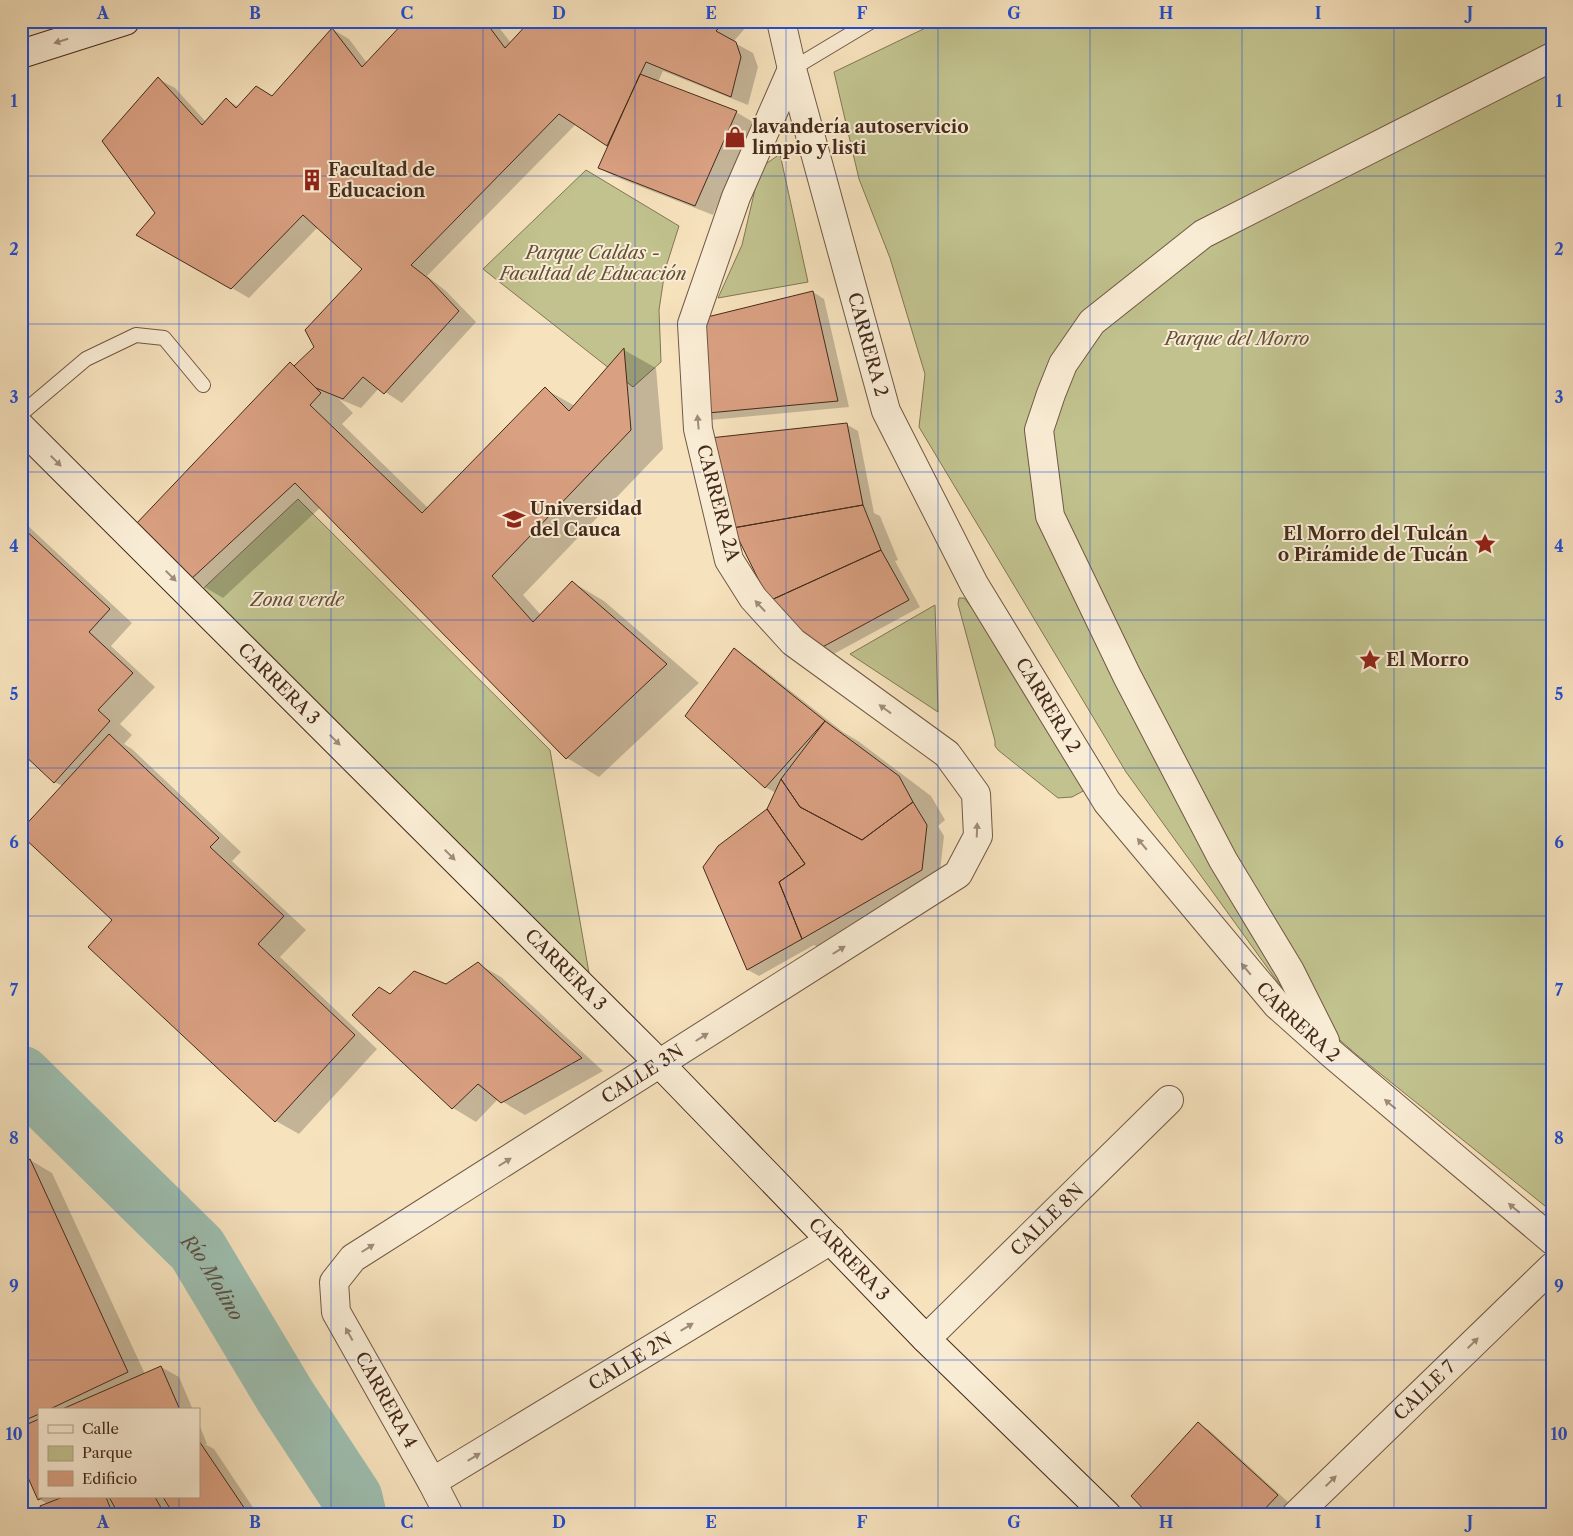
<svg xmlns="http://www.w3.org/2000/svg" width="1573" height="1536" font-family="'Libre Caslon Text',serif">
  <rect width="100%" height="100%" fill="#f6e2bd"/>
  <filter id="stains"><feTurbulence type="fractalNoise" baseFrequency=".004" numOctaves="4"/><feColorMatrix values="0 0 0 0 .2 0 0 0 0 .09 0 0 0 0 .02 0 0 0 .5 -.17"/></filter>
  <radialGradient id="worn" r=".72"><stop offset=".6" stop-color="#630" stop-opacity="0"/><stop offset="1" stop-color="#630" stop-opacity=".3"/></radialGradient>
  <path fill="#c1c28e" stroke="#837654" d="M940,21H1552V1205L1550,1210L1357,1055L1285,992L1126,772L919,427L925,374L890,258L859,179L834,72Z
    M780,154L808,282L718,298L742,245L760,168Z
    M586,170L679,226L665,270L659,310L661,362L633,387L483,269Z
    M298,499L550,750L589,973L191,600Z
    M959,598H964L1024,672L1098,783L1072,797L1058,798L998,750L995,746V741L958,604Z
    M935,605L938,712L850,654Z"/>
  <path fill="#0003" d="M407,21H494L511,43L532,21H746L748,25L733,42L753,53L758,67L748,105L663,71L658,82L736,112L753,122L713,215L616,177L599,168L609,146L576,124L427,276L446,291L476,322L402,403L379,388L361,408L339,399L353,413L342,424L428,508L545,389L575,406L624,350L656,368L663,449L523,595L541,615L572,582L604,601L699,683L599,777L567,758L321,507L223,598L191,579L290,363L296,367L316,347L364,269L318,227L249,298L138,234L156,213L158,79L175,88L206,122L226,99L239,107L273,97L332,29L349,39L367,63Z
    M813,292L824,299L849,407L710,420L698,414Z
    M846,424L858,431L874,513L880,516L898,560L895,561L920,607L830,656L818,649Z
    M21,521L26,524L132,623L111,646L155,687L120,724L132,735L124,744L132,749L241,852L232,861L306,930L280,957L377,1049L299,1134L276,1121L114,920L63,786L54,782L28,691L21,685Z
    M734,650L751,660L843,732L858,741L931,796L945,820L938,826L944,836L939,880L820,948L814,945L759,976L748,970L704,867L768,809L776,793L765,787Z
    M478,964L501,977L603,1071L525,1115L498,1099L476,1122L453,1108L354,1015L390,995L446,986Z
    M30,1160L52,1173L145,1374L161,1367L179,1377L193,1410H39V1497H199V1424L207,1444H205L214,1449L258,1515H45L48,1504L39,1499L21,1458V1164Z
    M1198,1424L1209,1430L1288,1502L1276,1515H1151Z"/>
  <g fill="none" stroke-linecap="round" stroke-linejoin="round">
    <path stroke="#9dbeaf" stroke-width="61" id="s1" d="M21,1076L197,1249L285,1396L352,1498L356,1515"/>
  </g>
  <path fill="#d9a081" stroke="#452a1b" d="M405,21H485L505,48L530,21H725L716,31L736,42L741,57L731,97L646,62L607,146L559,114L411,265L429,279L459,311L384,394L363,377L343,399L316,388L294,366L314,347L305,330L362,269L303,215L231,289L136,235L155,213L102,141L158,77L202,125L226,98L236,108L256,86L272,96L332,28L362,67Z
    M640,74L737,111L695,206L598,168Z
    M813,291L838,401L697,414L699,319Z
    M624,348L631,430L492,576L533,622L572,581L667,664L566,759L295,483L190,580L135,525L290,362L321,393L310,405L422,513L545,387L569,411Z
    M847,423L863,505L733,528L710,438Z
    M863,505L881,550L769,601L733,528Z
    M21,526L110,609L89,632L133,673L98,710L110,721L54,783L21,752V696L26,691L21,687Z
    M881,550L909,600L817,650L769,601Z
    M734,648L825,721L765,788L685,716Z
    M825,721L899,776L913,802L862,840L800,807L781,779Z
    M109,734L219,838L210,847L284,916L258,944L355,1035L275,1122L88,947L112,920L21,835V830Z
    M781,779L800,807L862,840L913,802L927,825L922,870L802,939L779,882L805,864L767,809Z
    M767,809L805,864L779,882L802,939L747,970L703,867L718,846Z
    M478,962L582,1058L501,1103L478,1084L452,1109L352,1015L379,987L390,994L414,971L446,984Z
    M30,1159L128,1372L48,1410H39V1414L21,1422V1163Z
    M161,1366L180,1410H60Z
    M39,1419V1497H44L38,1500L21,1462V1427Z
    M1198,1422L1278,1495L1259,1515H1149L1131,1496Z
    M199,1441L249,1515H174L163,1497H199Z
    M63,1497H106L113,1515H43L40,1506Z
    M109,1497H155L165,1515H119Z"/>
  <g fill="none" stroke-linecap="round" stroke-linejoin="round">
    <g stroke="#715844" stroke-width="16">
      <path id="service" d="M792,69L872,21
        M21,414L86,359L136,335L164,338L203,385"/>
    </g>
    <g stroke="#715844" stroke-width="30">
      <g id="minor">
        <path id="s2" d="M781,21L792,69L886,411L974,584L1107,802L1277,1005L1332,1054L1552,1240"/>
        <path d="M1325,1041L1290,971L1223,860L1127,676L1050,516L1039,430L1051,394L1063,364L1092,322L1203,234L1552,57"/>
        <path id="s3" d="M926,1339L1169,1100"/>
        <path id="s4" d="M432,1482L831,1240"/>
        <path id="s5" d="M449,1515L432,1482L336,1312L334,1282L353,1258L958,874L978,836L976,794L947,754L793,642L753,598L729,560L698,429L692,324L736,197L792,69"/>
        <path id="s6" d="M1296,1515L1552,1267"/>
      </g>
    </g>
    <g stroke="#452a1b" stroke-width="30">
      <g id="secondary">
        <path d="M21,54L125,21"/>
        <path id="s7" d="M21,427L660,1064L926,1339L1107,1515"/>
      </g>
    </g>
    <use href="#service" stroke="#f9ecd4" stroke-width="14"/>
    <use href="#minor" stroke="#f9ecd4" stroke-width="28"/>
    <use href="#secondary" stroke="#f9ecd4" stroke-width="28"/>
  </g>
  <defs><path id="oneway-solid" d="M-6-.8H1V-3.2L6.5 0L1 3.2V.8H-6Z" transform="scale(1.25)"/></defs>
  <g fill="#9f8b78">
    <use href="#oneway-solid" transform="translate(61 41) rotate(163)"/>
    <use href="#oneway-solid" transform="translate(698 422) rotate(-95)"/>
    <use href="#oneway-solid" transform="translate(56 461) rotate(45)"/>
    <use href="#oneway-solid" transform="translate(171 576) rotate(45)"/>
    <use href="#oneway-solid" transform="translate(760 606) rotate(-133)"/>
    <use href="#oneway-solid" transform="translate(885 709) rotate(-144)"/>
    <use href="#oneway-solid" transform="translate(335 740) rotate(45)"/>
    <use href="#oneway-solid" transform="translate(977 830) rotate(-88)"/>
    <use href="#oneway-solid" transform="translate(1142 844) rotate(-130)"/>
    <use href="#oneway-solid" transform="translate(450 855) rotate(45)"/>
    <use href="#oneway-solid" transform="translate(839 950) rotate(-32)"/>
    <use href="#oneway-solid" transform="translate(1246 969) rotate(-130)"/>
    <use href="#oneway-solid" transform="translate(702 1037) rotate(-32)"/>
    <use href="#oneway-solid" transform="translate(1390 1104) rotate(-140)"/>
    <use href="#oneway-solid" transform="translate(505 1162) rotate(-32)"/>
    <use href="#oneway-solid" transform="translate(1514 1208) rotate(-140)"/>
    <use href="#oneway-solid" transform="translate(368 1248) rotate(-32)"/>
    <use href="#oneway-solid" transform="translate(687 1327) rotate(-31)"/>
    <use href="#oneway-solid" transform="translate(349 1334) rotate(-119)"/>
    <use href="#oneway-solid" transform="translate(1473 1343) rotate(-44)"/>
    <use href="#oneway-solid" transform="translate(474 1457) rotate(-31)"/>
    <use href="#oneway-solid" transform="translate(1331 1481) rotate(-44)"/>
  </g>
  <path fill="none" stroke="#1d4ed8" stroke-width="1" stroke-opacity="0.55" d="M179,21V1410M331,21V1515M483,21V1515M635,21V1515M786,21V1515M938,21V1515M1090,21V1515M1242,21V1515M1394,21V1515M21,176H1552M21,324H1552M21,472H1552M21,620H1552M21,768H1552M21,916H1552M21,1064H1552M21,1212H1552M21,1360H1552M179,1497V1515"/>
  <defs>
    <g id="shop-bare" transform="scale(1.725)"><path d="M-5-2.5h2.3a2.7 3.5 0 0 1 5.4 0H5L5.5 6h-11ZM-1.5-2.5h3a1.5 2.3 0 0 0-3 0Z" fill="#8f2418" stroke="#f9ecd4" stroke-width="2.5" paint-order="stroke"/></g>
    <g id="building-bare" transform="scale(1.725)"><path d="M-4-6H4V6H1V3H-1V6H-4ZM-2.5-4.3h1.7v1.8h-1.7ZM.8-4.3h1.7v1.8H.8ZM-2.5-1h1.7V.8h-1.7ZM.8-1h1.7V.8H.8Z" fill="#8f2418" stroke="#f9ecd4" stroke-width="2.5" paint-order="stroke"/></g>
    <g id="university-bare" transform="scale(1.725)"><path d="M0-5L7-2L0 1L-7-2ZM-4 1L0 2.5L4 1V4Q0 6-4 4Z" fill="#8f2418" stroke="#f9ecd4" stroke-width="2.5" paint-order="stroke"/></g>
    <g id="sight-bare" transform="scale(1.725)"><path d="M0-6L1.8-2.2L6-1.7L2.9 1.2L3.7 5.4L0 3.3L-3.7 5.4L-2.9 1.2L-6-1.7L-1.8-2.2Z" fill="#8f2418" stroke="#f9ecd4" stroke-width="2.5" paint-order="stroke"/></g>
  </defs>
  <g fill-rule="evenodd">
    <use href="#shop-bare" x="735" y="137"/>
    <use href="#building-bare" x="312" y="180"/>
    <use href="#university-bare" x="514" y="519"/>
    <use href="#sight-bare" x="1485" y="544"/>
    <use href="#sight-bare" x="1370" y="660"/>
  </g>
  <g text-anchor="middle" stroke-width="4" stroke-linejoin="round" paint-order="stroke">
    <g font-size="18" font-weight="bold" fill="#452a1b" stroke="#f9ecd4" text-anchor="start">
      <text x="752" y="133">lavandería autoservicio<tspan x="752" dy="21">limpio y listi</tspan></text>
      <text x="328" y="176">Facultad de<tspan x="328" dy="21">Educacion</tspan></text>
      <text x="530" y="515">Universidad<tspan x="530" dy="21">del Cauca</tspan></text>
      <text x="1468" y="540" text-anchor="end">El Morro del Tulcán<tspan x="1468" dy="21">o Pirámide de Tucán</tspan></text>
      <text x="1386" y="666">El Morro</text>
    </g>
    <g font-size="18" font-style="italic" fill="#645038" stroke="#f9ecd4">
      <text x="593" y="259">Parque Caldas -<tspan x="593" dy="21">Facultad de Educación</tspan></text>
      <text x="1237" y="345">Parque del Morro</text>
      <text x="297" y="606">Zona verde</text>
    </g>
    <g font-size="18" fill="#452a1b" stroke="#f9ecd4">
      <text dy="6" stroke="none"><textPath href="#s2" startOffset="335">CARRERA 2</textPath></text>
      <text transform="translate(718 503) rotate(75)" y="6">CARRERA 2A</text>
      <text dy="6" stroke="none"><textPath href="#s7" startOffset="364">CARRERA 3</textPath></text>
      <text dy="6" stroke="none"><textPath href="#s2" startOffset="740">CARRERA 2</textPath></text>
      <text dy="6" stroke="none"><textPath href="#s7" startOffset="769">CARRERA 3</textPath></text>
      <text dy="6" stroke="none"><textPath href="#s2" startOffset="1145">CARRERA 2</textPath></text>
      <text dy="6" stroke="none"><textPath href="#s5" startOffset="636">CALLE 3N</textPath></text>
      <text dy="6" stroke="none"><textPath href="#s3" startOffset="170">CALLE 8N</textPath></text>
      <text dy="6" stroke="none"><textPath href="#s7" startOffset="1174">CARRERA 3</textPath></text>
      <text dy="6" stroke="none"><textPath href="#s4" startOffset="232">CALLE 2N</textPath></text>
      <text dy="6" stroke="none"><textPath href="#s6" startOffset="179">CALLE 7</textPath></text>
      <text transform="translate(386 1400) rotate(61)" y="6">CARRERA 4</text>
    </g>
    <g font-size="19" font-style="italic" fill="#5b4f40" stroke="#f9ecd4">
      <text dy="7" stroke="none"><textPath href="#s1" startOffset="279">Río Molino</textPath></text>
    </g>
  </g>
  <rect width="1573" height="1536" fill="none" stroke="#f6e2bd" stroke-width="55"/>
  <rect x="38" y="1408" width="162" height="90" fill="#f9ecd4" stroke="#b19e8a"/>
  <rect x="48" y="1425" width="25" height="8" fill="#f9ecd4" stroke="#b19e8a"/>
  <text x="82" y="1434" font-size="15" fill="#452a1b">Calle</text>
  <rect x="48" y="1446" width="25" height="15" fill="#c1c28e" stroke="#b19e8a"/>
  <text x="82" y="1458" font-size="15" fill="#452a1b">Parque</text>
  <rect x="48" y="1471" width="25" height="15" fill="#d9a081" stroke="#b19e8a"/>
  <text x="82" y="1484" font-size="15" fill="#452a1b">Edificio</text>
  <rect x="28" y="28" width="1518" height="1480" fill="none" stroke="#1d4ed8" stroke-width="2"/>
  <g font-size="16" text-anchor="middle" font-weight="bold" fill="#1d4ed8">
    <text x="103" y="19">A</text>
    <text x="255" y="19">B</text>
    <text x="407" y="19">C</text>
    <text x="559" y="19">D</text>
    <text x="711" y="19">E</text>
    <text x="862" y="19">F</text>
    <text x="1014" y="19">G</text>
    <text x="1166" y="19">H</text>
    <text x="1318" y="19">I</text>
    <text x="1470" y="19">J</text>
    <text x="14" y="107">1</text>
    <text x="1559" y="107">1</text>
    <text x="14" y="255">2</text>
    <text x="1559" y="255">2</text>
    <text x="14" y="403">3</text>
    <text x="1559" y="403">3</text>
    <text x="14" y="552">4</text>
    <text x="1559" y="552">4</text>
    <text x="14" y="700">5</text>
    <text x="1559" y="700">5</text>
    <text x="14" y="848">6</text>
    <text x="1559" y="848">6</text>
    <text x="14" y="996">7</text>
    <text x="1559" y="996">7</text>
    <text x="14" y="1144">8</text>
    <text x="1559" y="1144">8</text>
    <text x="14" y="1292">9</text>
    <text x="1559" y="1292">9</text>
    <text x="14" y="1440">10</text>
    <text x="1559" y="1440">10</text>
    <text x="103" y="1528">A</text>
    <text x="255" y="1528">B</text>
    <text x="407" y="1528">C</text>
    <text x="559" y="1528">D</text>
    <text x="711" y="1528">E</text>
    <text x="862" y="1528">F</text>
    <text x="1014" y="1528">G</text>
    <text x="1166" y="1528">H</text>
    <text x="1318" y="1528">I</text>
    <text x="1470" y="1528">J</text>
  </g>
  <rect width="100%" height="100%" filter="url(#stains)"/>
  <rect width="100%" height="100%" fill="url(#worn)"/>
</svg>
